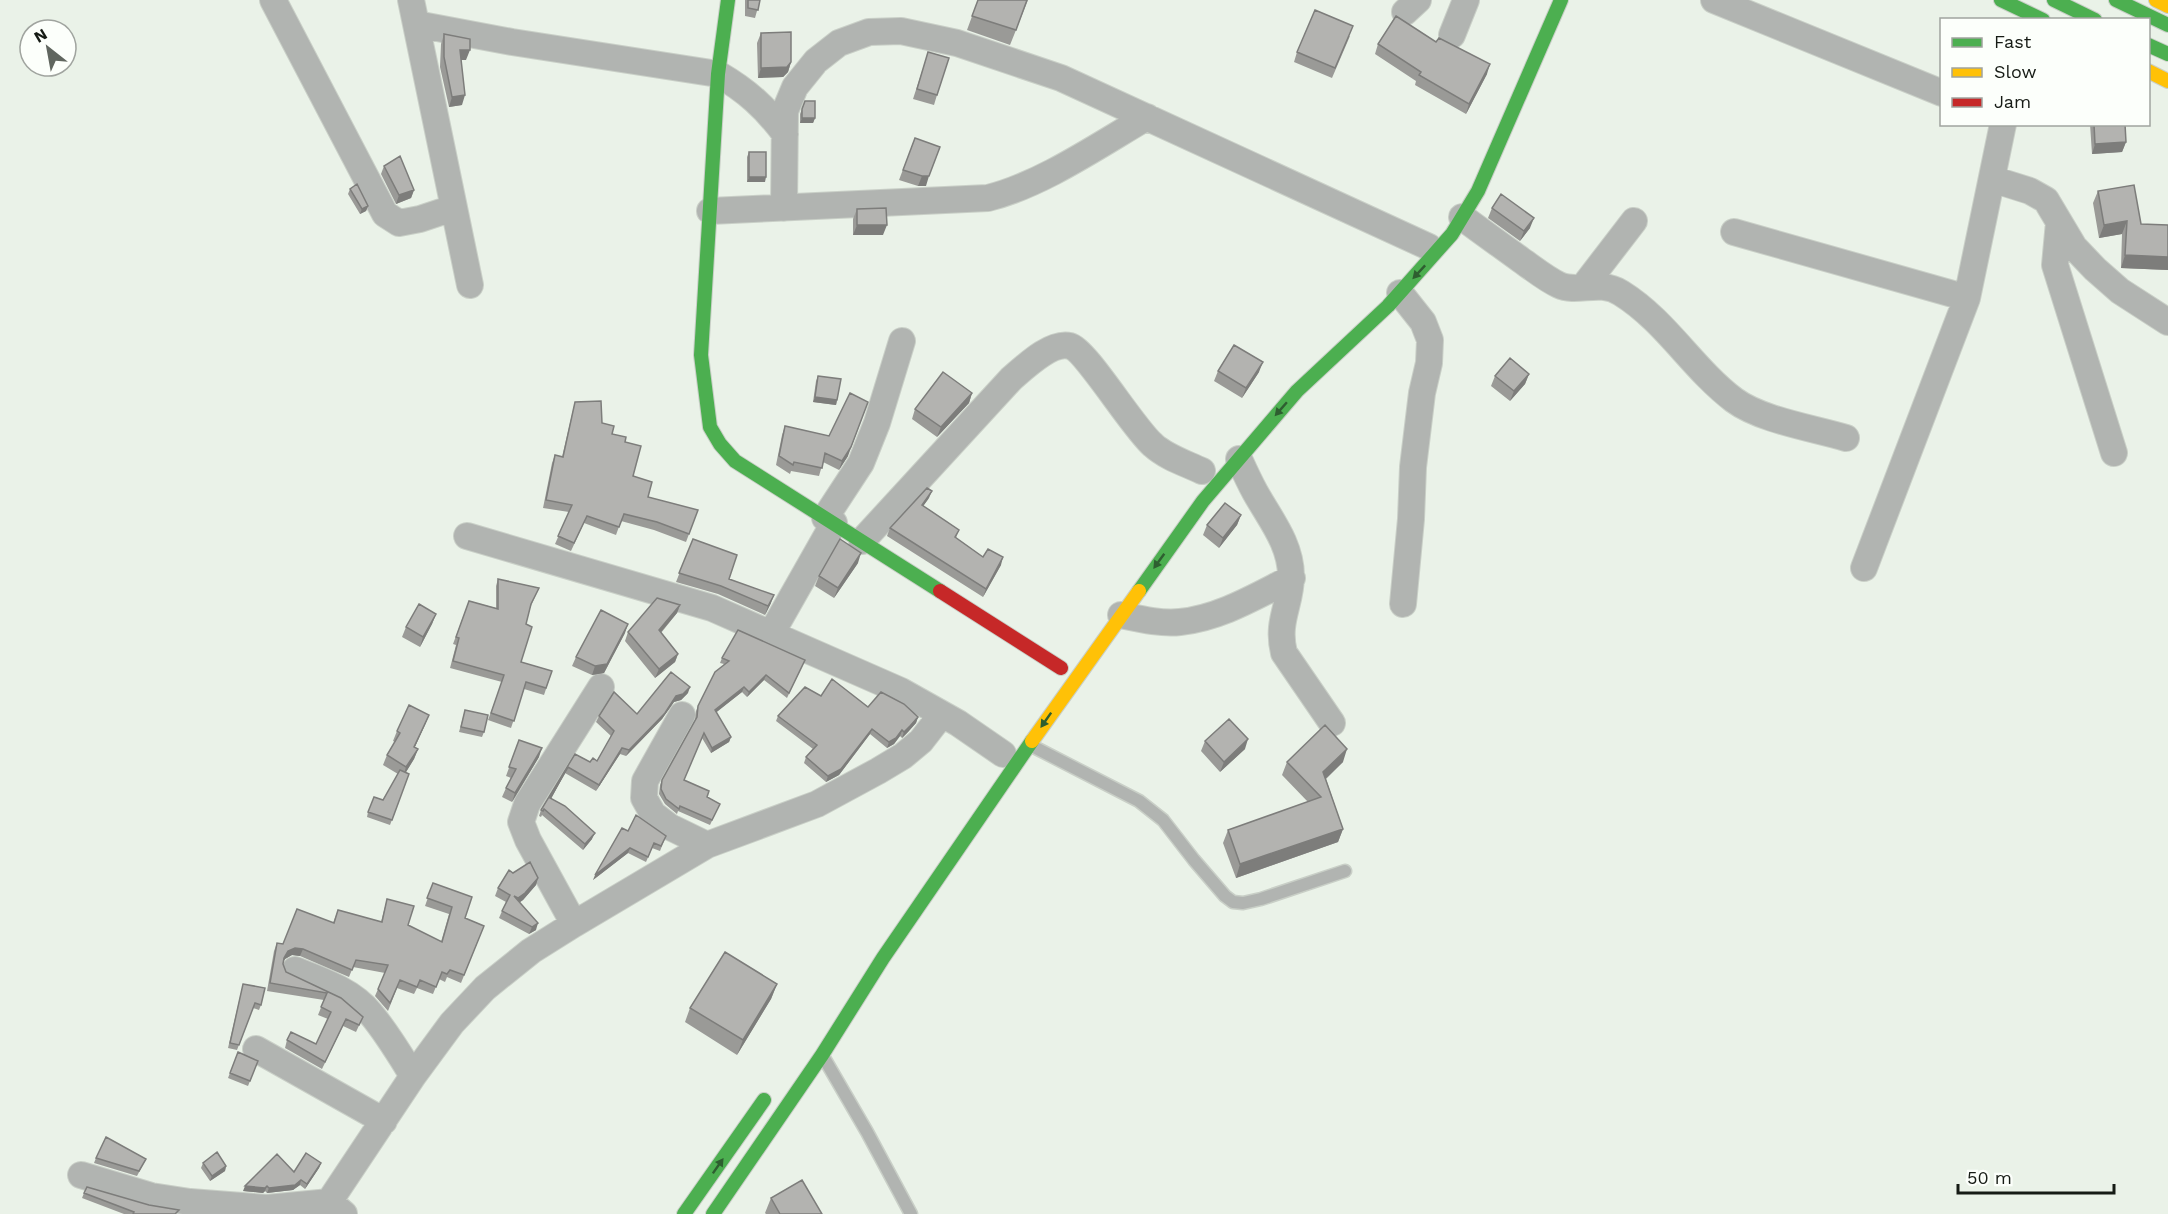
<svg xmlns="http://www.w3.org/2000/svg" width="2168" height="1214" font-family="'Work Sans',sans-serif">
  <rect width="100%" height="100%" fill="#eaf2e8"/>
  <g fill="none" stroke-linecap="round" stroke-linejoin="round">
    <g stroke="#c9cfc7" stroke-width="15">
      <path id="lane" d="M1030,745L1139,801L1163,820L1194,860L1225,896L1233,902L1243,903L1261,899L1345,871
        M824,1058L867,1132L911,1214"/>
    </g>
    <g stroke="#c9cfc7" stroke-width="28">
      <path id="street" d="M273,0L385,214L399,223L420,219L453,208
        M411,0L470,285
        M1714,0L1942,93
        M1405,12L1418,0
        M416,24L512,42L718,74C747,91 765,107 785,134
        M1452,35L1466,0
        M1992,179L2030,191L2046,200L2074,247L2095,269L2120,291L2168,322
        M784,208L785,111L795,87L816,61L839,43L869,32L901,31L957,43L1061,78L1429,247
        M710,211L988,198C1041,185 1099,145 1147,117
        M1462,217C1482,232 1502,246 1521,260C1534,269 1546,279 1559,285C1578,294 1599,279 1621,293C1666,321 1692,368 1734,400C1761,420 1812,428 1846,438
        M2059,222L2055,265L2114,453
        M1734,232L1967,298
        M1584,286L1634,221
        M1400,293L1423,322L1430,340L1429,363L1422,393L1413,467L1411,519L1403,604
        M1239,459C1244,470 1249,481 1255,492C1270,519 1291,544 1291,576C1291,605 1276,621 1284,653L1332,723
        M825,518L861,463L877,423L902,341
        M467,536L712,608L901,691L958,723L1003,754
        M862,541L1011,379C1024,368 1051,341 1070,346C1086,350 1133,428 1153,445C1166,457 1185,463 1202,471
        M1864,568L1967,298L2003,124
        M1121,615C1140,619 1161,624 1180,622C1220,618 1256,596 1292,578
        M771,634L834,523
        M682,715L645,781L644,798L653,814L670,827L707,845
        M574,924L528,840L521,822L527,804L601,687
        M295,970C321,980 353,991 371,1014C387,1033 400,1055 413,1076
        M256,1049L384,1121
        M81,1175L151,1196L190,1202L267,1208L330,1202L344,1214
        M321,1214L413,1076L452,1023L485,988L531,951L574,924L707,845L817,804L878,771L903,756L921,741L942,714"/>
    </g>
    <g stroke="#c9cfc7" stroke-width="16">
      <path id="fast" d="M728,0L718,74L701,355L710,427L720,444L735,461L940,591
        M2001,0L2043,20
        M2054,0L2095,20
        M2116,0L2168,25
        M2148,45L2168,54
        M1139,591L1203,501L1297,391L1388,306L1452,234L1478,191L1561,0
        M684,1214L764,1100
        M713,1214L822,1055L883,958L1032,741"/>
    </g>
    <g stroke="#c9cfc7" stroke-width="16">
      <path id="slow" d="M2156,0L2168,6
        M2148,71L2168,81
        M1032,741L1139,591"/>
    </g>
    <g stroke="#c9cfc7" stroke-width="16">
      <path id="jam" d="M940,591L1061,668"/>
    </g>
    <use href="#lane" stroke="#b1b4b1" stroke-width="12"/>
    <use href="#street" stroke="#b1b4b1" stroke-width="26"/>
    <use href="#fast" stroke="#4caf50" stroke-width="14"/>
    <use href="#slow" stroke="#ffc107" stroke-width="14"/>
    <use href="#jam" stroke="#c62828" stroke-width="14"/>
  </g>
  <path fill="#9a9a97" d="M745,0H760L755,18L745,16Z
    M978,0H1028L1010,45L967,30Z
    M761,33L791,62L788,72L783,77L758,78L757,43Z
    M444,34L466,60H461L462,105L449,107L440,67L441,44Z
    M1350,36L1332,78L1294,62L1297,52Z
    M1436,42L1487,74L1466,114L1415,85L1416,81L1375,54L1378,44Z
    M925,62L937,95L934,105L913,99Z
    M805,101L815,118L813,123H800V114Z
    M2090,124H2125L2126,142L2122,152L2092,154Z
    M915,138L926,186H918L899,180Z
    M749,152L765,182H747V157Z
    M384,166L414,190L411,198L396,204L381,174Z
    M350,189L368,206L366,211L360,214L348,194Z
    M2098,191L2141,224L2168,225V270L2121,268L2122,234L2099,238L2093,203Z
    M1492,208L1530,228L1520,241L1488,218Z
    M857,209L883,235H853V219Z
    M1218,371L1259,372L1242,398L1214,381Z
    M1529,374L1525,384L1510,401L1491,386L1495,376Z
    M818,376L837,400L836,405L813,402L816,381Z
    M972,393L969,403L937,437L912,419L915,409Z
    M575,402L602,423L612,434L625,442L633,476L648,497L689,534L686,542L654,530L621,521L616,535L584,523L571,551L555,544L569,512L543,508L552,463L555,455L562,457L573,410Z
    M785,426L848,456L839,470L823,462L819,476L791,471L790,474L776,465L782,435Z
    M929,498L923,506L959,530L956,538L983,557L1001,565L983,597L887,536L890,528Z
    M1241,515L1237,525L1219,548L1203,535L1207,525Z
    M693,539L729,579L771,603L765,615L718,594L676,582Z
    M858,563L834,598L815,586L819,576Z
    M498,579L539,588L530,608L526,624L521,662L552,671L544,695L524,689L511,728L488,720L502,682L450,668L456,645L453,644L469,601L496,608V586Z
    M680,605L677,613L661,633L678,654L675,662L655,678L625,641L628,632Z
    M436,614L432,624L420,647L402,637L406,627Z
    M625,633L604,673L592,675L572,666L576,657Z
    M722,658L805,660L787,698L764,680L747,697L742,692L716,712L731,737L729,742L711,753L702,738L684,780L707,797L720,804L710,825L678,811L677,814L665,804L659,794L660,785L662,780L695,720L696,711L698,706L724,664L720,663Z
    M688,693L681,700L674,702L662,719L626,756L620,754L596,791L565,773L551,799L592,839L583,850L542,815L541,817L539,816L541,810L575,754L590,762L597,761L611,736L596,722L599,716L637,714Z
    M821,696L918,717L916,723L908,732L902,738L900,736L894,744L887,748L870,734L839,775L826,782L804,763L806,757L813,749L776,721L778,716Z
    M465,710L484,732L482,737L459,732Z
    M429,715L415,747L418,749L414,759L406,772L409,774L390,825L367,817L368,812L383,800L398,774L383,765L387,755L395,742L393,741L397,731Z
    M519,740L539,757L512,802L502,797L506,788L511,778L506,776Z
    M1205,741L1245,749L1220,772L1201,751Z
    M1287,762H1343L1326,779L1343,829L1338,842L1236,878L1223,843L1228,830L1308,802L1282,775Z
    M628,831L666,836L660,851L652,848L646,862L628,853L593,880Z
    M513,873L538,878L536,885L523,900L519,902L536,930L529,934L499,918L506,902L495,896L498,888Z
    M433,883L465,918L484,926L461,983L447,977L445,982L439,979L433,994L417,988L414,994L397,988L388,1011L375,996L385,973L353,967L349,977L300,956L292,955L285,959L283,962V964L286,972L341,998L363,1017L356,1032L343,1026L322,1069L285,1048L287,1040L316,1044L328,1019L318,1015L324,1000L267,991L274,951L277,943L283,944L333,923L338,910L381,922L387,899L408,925L441,942L449,914L425,906Z
    M243,984L261,1005L259,1010L253,1008L237,1050L228,1048Z
    M777,984L771,999L737,1055L685,1022L690,1008Z
    M238,1052L258,1061L248,1086L228,1078Z
    M96,1158L146,1159L137,1176L94,1163Z
    M203,1163L226,1166L225,1171L210,1181L201,1168Z
    M321,1163L319,1168L305,1189L300,1185L293,1190L267,1193L265,1191L263,1193L243,1191Z
    M84,1193L177,1214H124L82,1198Z
    M771,1198L822,1214H766L765,1213Z"/>
  <path fill="#7d7d7b" d="M460,50H470L466,60H456Z
    M791,62L788,72L783,77L758,78L761,68Z
    M1490,64L1487,74L1466,114L1469,104Z
    M465,95L462,105L449,107L452,97Z
    M802,118H815L813,123H800Z
    M2126,142L2122,152L2092,154L2095,144Z
    M922,176H929L926,186H918Z
    M749,177H766L765,182H747Z
    M414,190L411,198L396,204L399,195Z
    M368,206L366,211L360,214L362,209Z
    M1534,218L1530,228L1520,241L1524,231Z
    M2127,221L2122,234L2099,238L2104,225Z
    M857,225H887L883,235H853Z
    M2125,255L2168,257V270L2121,268Z
    M1263,362L1259,372L1242,398L1246,388Z
    M1529,374L1525,384L1510,401L1514,391Z
    M972,393L969,403L937,437L941,427Z
    M815,397L837,400L836,405L813,402Z
    M868,402L848,456L839,470L842,461Z
    M932,491L929,498L919,512L922,505Z
    M1241,515L1237,525L1219,548L1223,538Z
    M861,553L858,563L834,598L838,588Z
    M1003,557L1001,565L983,597L986,589Z
    M774,595L771,603L765,615L768,606Z
    M680,605L677,613L655,639L659,630Z
    M436,614L432,624L420,647L423,637Z
    M628,624L625,633L604,673L592,675L595,666Z
    M678,654L675,662L655,678L659,669Z
    M766,675L764,680L747,697L749,692Z
    M690,687L688,693L681,700L674,702L662,719L626,756L629,750L676,696Z
    M744,687L742,692L713,715L715,710Z
    M429,715L425,725L410,757L414,747Z
    M918,717L916,723L908,732L902,738L904,732Z
    M872,729L870,734L839,775L826,782L828,776Z
    M902,730L900,736L894,744L887,748L889,742Z
    M731,737L729,742L711,753L712,748Z
    M1248,739L1245,749L1220,772L1224,762Z
    M542,748L539,757L512,802L515,793Z
    M622,748L620,754L596,791L599,785Z
    M418,749L414,759L403,777L406,767Z
    M1347,749L1343,762L1319,785L1323,772Z
    M568,767L565,773L548,804L550,798Z
    M1343,829L1338,842L1236,878L1240,864Z
    M595,833L592,839L583,850L585,844Z
    M630,848L628,853L593,880L595,875Z
    M538,878L536,885L523,900L515,906L518,898Z
    M538,923L536,930L529,934L532,927Z
    M295,948L303,949L300,956L292,955L285,959L281,965L284,958L288,951Z
    M777,984L771,999L737,1055L743,1040Z
    M321,1163L319,1168L305,1189L307,1184Z
    M226,1166L225,1171L210,1181L212,1176Z
    M301,1180L300,1185L293,1190L267,1193L269,1188Z
    M245,1186H267L265,1191L263,1193L243,1191Z"/>
  <path fill="#b3b3b0" stroke="#7d7d7b" stroke-width="1.5" d="M748,0H760L758,10L748,8Z
    M978,0H1027L1016,30L972,16Z
    M1315,10L1353,26L1335,68L1297,52Z
    M1396,16L1436,42L1439,38L1490,64L1469,104L1419,75L1421,72L1378,44Z
    M791,32V62L787,67L761,68V33Z
    M444,34L470,39V50H460L465,95L452,97L444,57Z
    M928,52L949,58L937,95L917,89Z
    M805,101H815V118H802V109Z
    M2094,124H2125L2126,142L2095,144Z
    M915,138L940,147L929,176H922L903,170Z
    M749,152H766V177H749Z
    M400,156L414,190L399,195L384,166Z
    M357,184L368,206L362,209L350,189Z
    M2134,185L2141,224L2168,225V257L2125,255L2127,221L2104,225L2098,191Z
    M1501,194L1534,218L1524,231L1492,208Z
    M886,208L887,225H857V209Z
    M1234,345L1263,362L1246,388L1218,371Z
    M1510,358L1529,374L1514,391L1495,376Z
    M943,372L972,393L941,427L915,409Z
    M818,376L841,379L837,400L815,397Z
    M850,393L868,402L851,447L842,461L825,453L822,468L794,462L793,465L779,456L785,426L829,436Z
    M601,401L602,423L614,426L612,434L626,437L625,442L641,446L633,476L652,482L648,497L698,510L689,534L657,522L624,514L619,527L587,516L574,543L558,536L572,505L546,500L555,455L563,457L575,402Z
    M927,488L932,491L922,505L959,530L955,537L983,557L988,549L1003,557L986,589L890,528Z
    M1225,503L1241,515L1223,538L1207,525Z
    M693,539L737,555L729,579L774,595L768,606L721,586L679,573Z
    M840,539L861,553L838,588L819,576Z
    M498,579L539,588L531,604L526,624L532,627L521,662L552,671L546,688L526,682L514,721L491,713L504,675L453,661L459,638L456,637L469,601L498,609Z
    M657,598L680,605L659,630L678,654L659,669L628,632Z
    M419,604L436,614L423,637L406,627Z
    M601,610L628,624L607,664L595,666L576,657Z
    M738,630L805,660L789,693L766,675L749,692L744,687L715,710L731,737L712,748L704,733L684,780L709,791L707,797L720,804L712,820L680,806L679,809L666,799L661,789L662,780L697,717L698,706L715,672L729,661L722,658Z
    M671,672L690,687L683,694L676,696L665,713L629,750L622,748L599,785L568,767L550,798L565,806L595,833L585,844L544,809L543,811L541,810L575,754L590,762L593,758L597,761L614,731L599,716L614,692L637,714Z
    M832,679L868,707L881,692L904,704L918,717L910,726L904,732L902,730L896,738L889,742L872,729L841,769L828,776L806,757L817,745L778,716L805,687L821,696Z
    M409,705L429,715L414,747L418,749L406,767L387,755L400,733L397,731Z
    M465,710L488,715L484,732L461,727Z
    M1229,719L1248,739L1224,762L1205,741Z
    M1325,725L1347,749L1323,772L1343,829L1240,864L1228,830L1321,797L1287,762Z
    M519,740L542,748L515,793L506,788L516,769L509,767Z
    M400,770L409,774L392,820L368,812L374,797L383,800Z
    M636,815L666,836L661,846L654,843L648,857L630,848L595,875L622,828L628,831Z
    M530,862L538,878L525,893L518,898L514,896L538,923L532,927L502,911L510,895L498,888L509,870L513,873Z
    M433,883L472,897L465,918L484,926L464,975L450,970L447,974L442,972L436,987L420,980L417,987L400,980L390,1003L378,989L388,965L356,960L352,970L303,949L295,948L288,951L284,958L283,964L286,972L341,998L363,1017L359,1025L346,1019L325,1062L287,1040L291,1032L316,1044L331,1012L321,1007L327,993L270,983L277,943L283,944L297,909L334,923L338,910L382,922L387,899L414,906L408,925L442,942L452,907L427,898Z
    M725,952L777,984L743,1040L690,1008Z
    M243,984L265,988L261,1005L255,1003L239,1045L230,1043Z
    M238,1052L258,1061L250,1081L230,1073Z
    M106,1137L146,1159L139,1171L96,1158Z
    M217,1152L226,1166L212,1176L203,1163Z
    M306,1153L321,1163L307,1184L301,1180L295,1185L269,1188L267,1186L265,1188L245,1186L277,1154L294,1172Z
    M802,1180L822,1214H780L771,1198Z
    M87,1187L149,1205L179,1210L175,1214H133L134,1212L84,1193Z"/>
  <defs><path id="oneway-solid" d="M-6-.8H1V-3.2L6.5 0L1 3.2V.8H-6Z" transform="scale(1.5)"/></defs>
  <g fill="#2e5e30">
    <use href="#oneway-solid" transform="translate(1419 272) rotate(133)"/>
    <use href="#oneway-solid" transform="translate(1281 409) rotate(131)"/>
    <use href="#oneway-solid" transform="translate(1159 561) rotate(126)"/>
    <use href="#oneway-solid" transform="translate(1046 720) rotate(125)"/>
    <use href="#oneway-solid" transform="translate(718 1166) rotate(-55)"/>
  </g>
  <rect x="1940" y="18" width="210" height="108" fill="#fcfffb" stroke="#a0a49f" stroke-width="1.5"/>
  <rect x="1952" y="38" width="30" height="9" fill="#4caf50" stroke="#a0a49f" stroke-width="1.5"/>
  <text x="1994" y="48" font-size="18" fill="#161b15">Fast</text>
  <rect x="1952" y="68" width="30" height="9" fill="#ffc107" stroke="#a0a49f" stroke-width="1.5"/>
  <text x="1994" y="78" font-size="18" fill="#161b15">Slow</text>
  <rect x="1952" y="98" width="30" height="9" fill="#c62828" stroke="#a0a49f" stroke-width="1.5"/>
  <text x="1994" y="108" font-size="18" fill="#161b15">Jam</text>
  <g transform="translate(48 48) rotate(329)"><circle r="28" fill="#fcfffb" stroke="#a0a49f" stroke-width="1.5"/>
  <path d="M0-4.5L10 22L0 15L-10 22Z" fill="#60665f"/>
  <text y="-9" font-size="16" font-weight="bold" text-anchor="middle" fill="#161b15">N</text>
  </g>
  <path d="M1958 1184v9h156v-9" fill="none" stroke="#161b15" stroke-width="3"/>
  <text x="1967" y="1184" font-size="18" fill="#161b15" stroke="#fcfffb" stroke-width="4.5" paint-order="stroke">50 m</text>
</svg>
